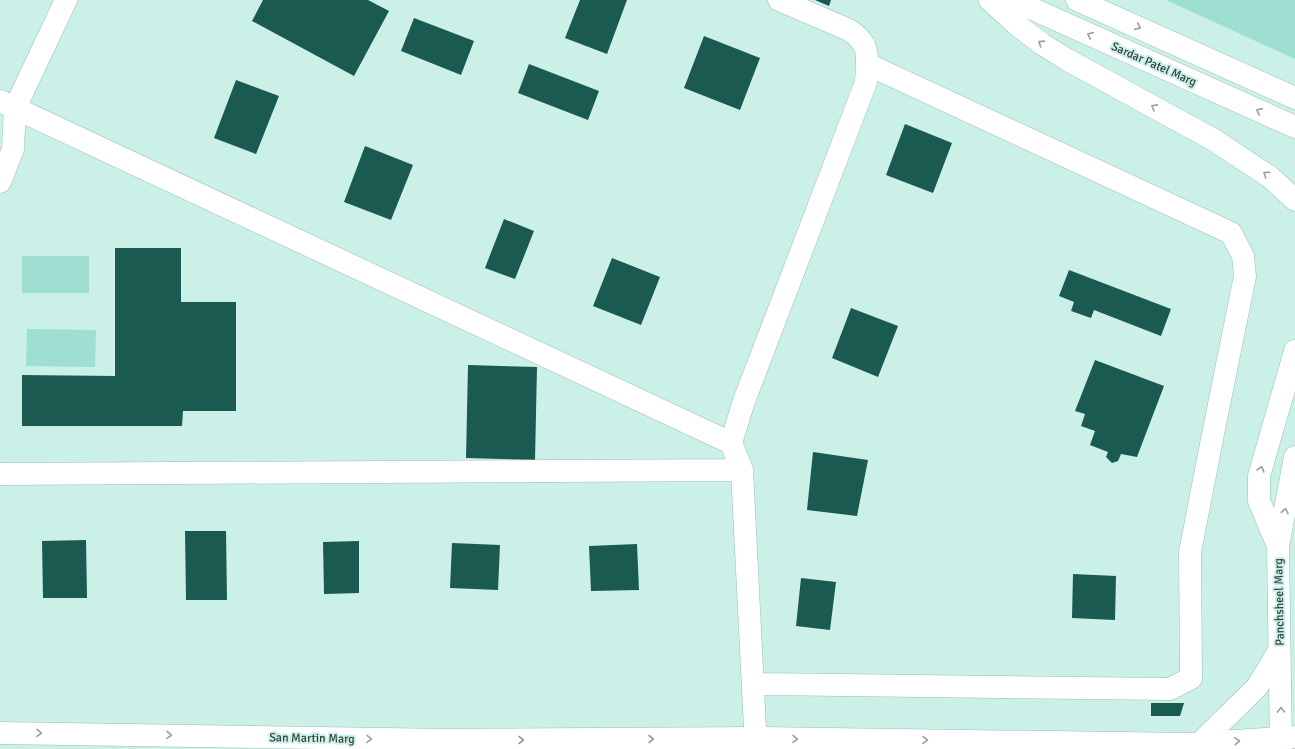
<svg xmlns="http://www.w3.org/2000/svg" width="1295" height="749" font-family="Signika,sans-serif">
  <rect width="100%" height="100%" fill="#cbf0e8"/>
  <path fill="#9edfd2" d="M1166,0H1295V59Z
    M22,256H89V293H22Z
    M27,329L96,330L95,367L26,366Z"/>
  <path fill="#1a5a50" d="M263,0H368L389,11L354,76L252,21Z
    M580,0H627L607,54L565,38Z
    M815,0H831L829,6Z
    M414,18L474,41L461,75L401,51Z
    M704,36L760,58L740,110L684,88Z
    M529,64L599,91L588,120L518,93Z
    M236,80L279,96L256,154L214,138Z
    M905,124L952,143L933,193L886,175Z
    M365,146L413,165L391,220L344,202Z
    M504,219L534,231L515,279L485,268Z
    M115,248H181V302H236V411H183L182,426H22V375L115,376Z
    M612,258L660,277L641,325L593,306Z
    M1069,270L1171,309L1161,336L1094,310L1091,318L1071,311L1074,302L1059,296Z
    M851,308L898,326L878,377L832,358Z
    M1095,360L1164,386L1137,457L1121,454L1118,461L1112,463L1106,457L1108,452L1090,445L1095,431L1081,426L1085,414L1075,411Z
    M468,365L537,367L535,460L466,458Z
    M813,452L868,460L857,516L807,510Z
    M185,531H226L227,600H186Z
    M86,540L87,598H43L42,541Z
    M359,541V593L324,594L323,542Z
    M452,543L500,545L498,590L450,588Z
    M637,544L639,590L591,591L589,546Z
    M1073,574L1116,576L1115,620L1072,618Z
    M801,578L836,582L830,630L796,626Z
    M1151,703H1184L1180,716H1151Z"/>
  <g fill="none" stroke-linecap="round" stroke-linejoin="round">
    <g stroke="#9abeb6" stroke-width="23">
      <path id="street" d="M0,101L731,443L742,470L756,749
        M0,182L13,149L15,108L66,0
        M731,443L744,401L866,82C867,57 872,45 849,30L779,0
        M0,474L742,470
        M753,684L1170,689L1191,678L1190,552L1213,434L1245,276L1243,256L1231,233L867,64"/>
    </g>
    <g stroke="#9abeb6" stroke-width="23">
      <path id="secondary" d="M990,0L1016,24L1042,44L1066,59L1214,140L1270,177L1295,200
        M1013,0L1295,127
        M1077,0L1295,98
        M1278,546L1259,501V476L1295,351
        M0,733L450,740L756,738L1189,744L1295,737
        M1200,743L1257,687L1279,651
        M1281,749L1278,546L1295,457"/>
    </g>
    <use href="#street" stroke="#fff" stroke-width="22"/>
    <use href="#secondary" stroke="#fff" stroke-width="22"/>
  </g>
  <defs><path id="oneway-chevron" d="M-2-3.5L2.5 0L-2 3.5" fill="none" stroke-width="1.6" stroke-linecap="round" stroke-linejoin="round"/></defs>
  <g stroke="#989f9e">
    <use href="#oneway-chevron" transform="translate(1138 27) rotate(24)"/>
    <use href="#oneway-chevron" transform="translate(1090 35) rotate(-156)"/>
    <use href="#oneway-chevron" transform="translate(1041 43) rotate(-147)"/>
    <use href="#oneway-chevron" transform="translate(1154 107) rotate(-151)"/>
    <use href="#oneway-chevron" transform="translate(1259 111) rotate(-156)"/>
    <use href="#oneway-chevron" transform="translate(1266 174) rotate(-146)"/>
    <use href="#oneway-chevron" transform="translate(1261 469) rotate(-74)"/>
    <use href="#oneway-chevron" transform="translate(1285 511) rotate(-79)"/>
    <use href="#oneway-chevron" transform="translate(1281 710) rotate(-91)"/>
    <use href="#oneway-chevron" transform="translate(39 733) rotate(1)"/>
    <use href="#oneway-chevron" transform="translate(169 735) rotate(1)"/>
    <use href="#oneway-chevron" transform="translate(369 739) rotate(1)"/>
    <use href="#oneway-chevron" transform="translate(651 739)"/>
    <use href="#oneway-chevron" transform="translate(795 739) rotate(1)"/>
    <use href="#oneway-chevron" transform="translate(521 740)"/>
    <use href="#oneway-chevron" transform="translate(925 740) rotate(1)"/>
    <use href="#oneway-chevron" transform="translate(1237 741) rotate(-4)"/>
  </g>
  <g text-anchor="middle" stroke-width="4" stroke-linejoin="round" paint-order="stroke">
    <g font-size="12" fill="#303f3c" stroke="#cbf0e8">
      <text transform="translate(1154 64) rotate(24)" y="4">Sardar Patel Marg</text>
      <text transform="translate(1279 602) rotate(-91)" y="4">Panchsheel Marg</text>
      <text transform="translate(312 738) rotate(1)" y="4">San Martin Marg</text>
    </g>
  </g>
</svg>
